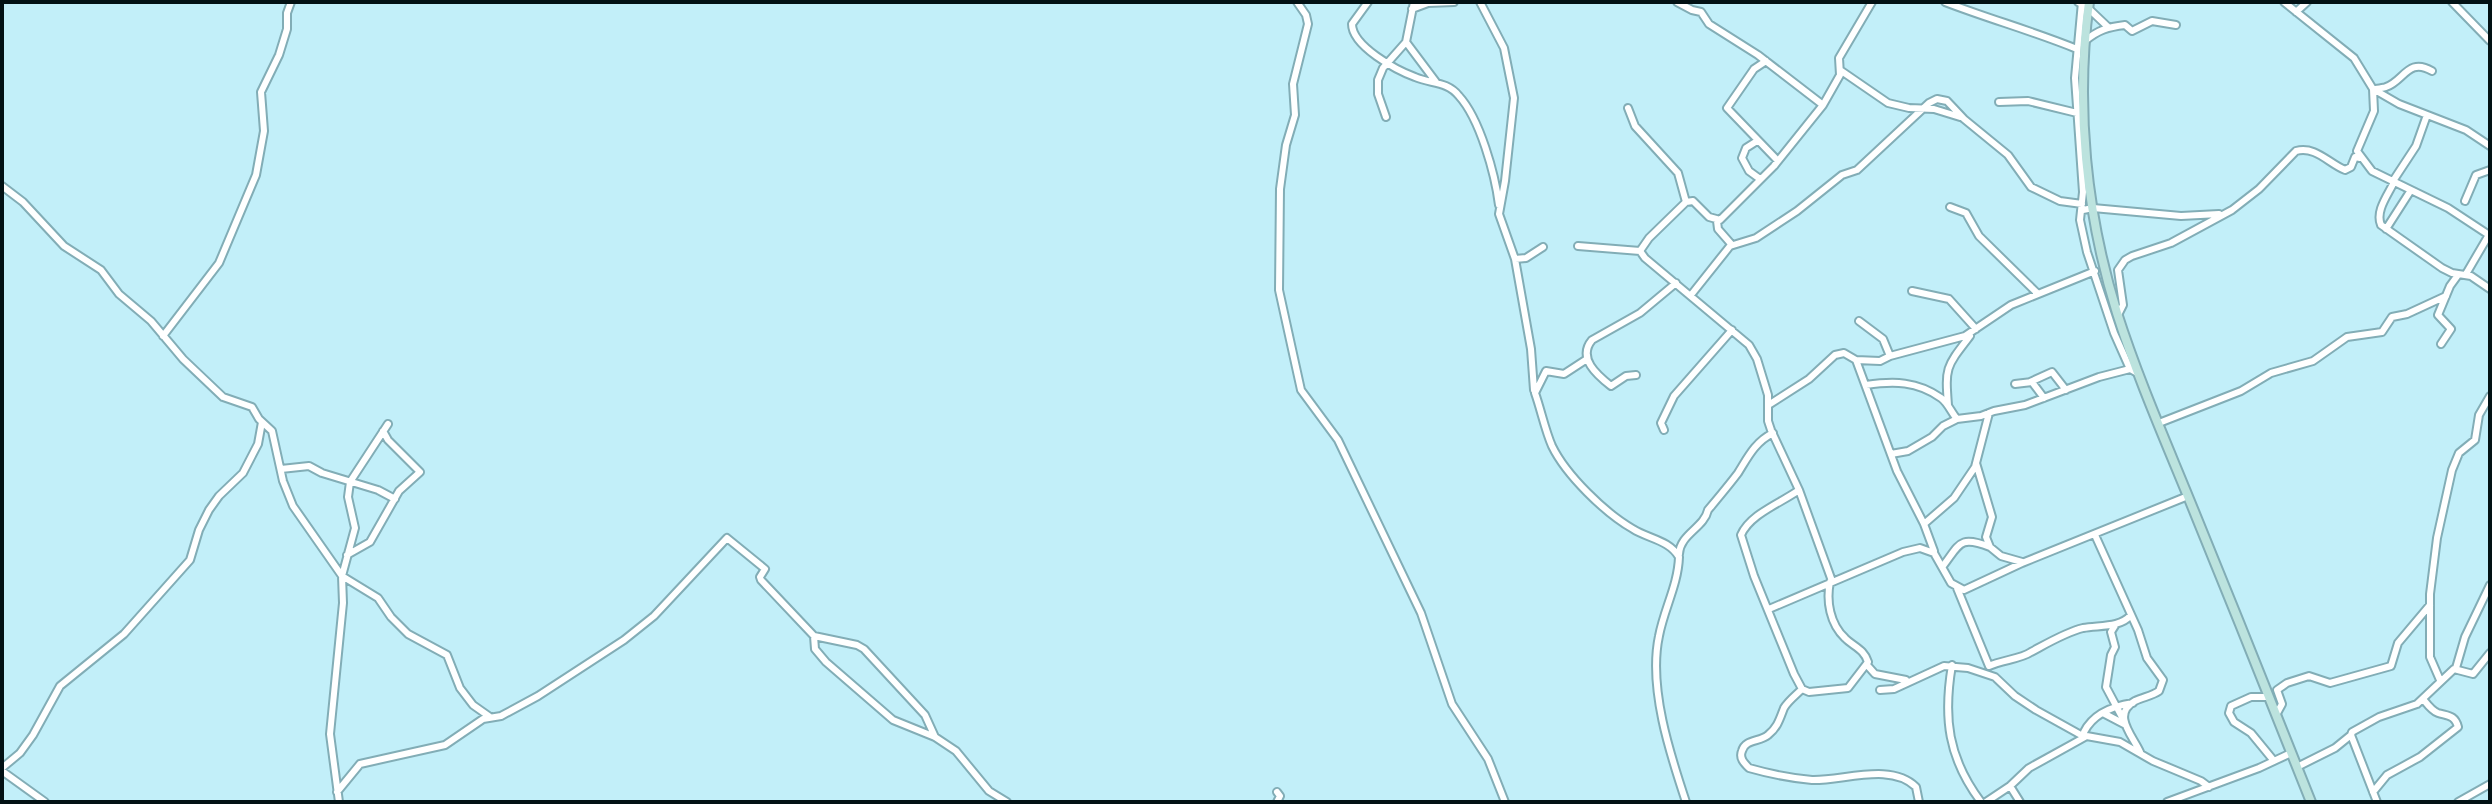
<svg xmlns="http://www.w3.org/2000/svg" width="2492" height="804" font-family="'Exo 2',sans-serif">
  <rect width="100%" height="100%" fill="#c2eff9"/>
  <g fill="none" stroke-linecap="round" stroke-linejoin="round">
    <g stroke="#82adb6" stroke-width="10">
      <path id="minor" d="M1297,2L1306,15L1308,24L1293,84L1295,115L1286,145L1280,189L1279,290L1301,390L1338,440L1421,613L1452,704L1488,759L1505,802
        M1368,2L1352,24C1352,46 1396,70 1415,77C1431,84 1447,81 1459,96C1480,119 1495,174 1499,205
        M1480,2L1504,48L1514,98L1505,181L1499,214L1515,259L1526,258L1543,247
        M1677,2L1692,10L1701,12L1709,24L1758,55L1823,105
        M1945,2C1989,19 2033,31 2077,49
        M2078,2L2088,8L2108,27
        M2082,2L2075,78L2083,192L2080,220L2087,252L2114,333L2130,369L2139,374
        M2284,2L2354,58L2373,89L2374,111L2357,151L2372,171L2448,208L2489,235
        M2452,2L2490,41
        M1412,9L1428,3L1454,2
        M2296,12L2307,2
        M2085,41C2098,30 2108,27 2125,25L2132,31L2152,21L2176,25
        M1406,42L1436,82
        M1766,61L1754,69L1727,108L1778,161
        M1840,70L1888,103L1909,108L1934,109L1960,117
        M2432,71C2408,57 2404,81 2386,87C2385,88 2374,89 2373,89L2399,104L2466,130L2490,146
        M1999,102L2028,101L2077,113
        M1628,108L1635,126L1678,173L1686,202L1649,238L1640,251L1645,258L1749,345L1757,359L1768,395V421L1771,430L1799,490L1832,581
        M1386,117L1378,94V80L1383,68L1406,42L1414,2
        M1757,141L1746,148L1742,158L1749,171L1760,179
        M2393,181L2416,146L2427,115
        M2394,182C2388,195 2375,211 2381,225L2442,268L2452,273L2471,276L2490,289
        M2,186L23,202L64,246L101,270L119,294L151,321L183,359L223,397L252,407L259,419L272,431L283,481L293,506L342,576L343,603L330,734L339,802
        M2465,201L2476,175L2490,170
        M1686,202L1693,201L1709,217L1720,220L1774,166L1823,105L1840,75L1839,58L1872,2
        M1950,207L1966,213L1979,236L2037,293
        M2083,210L2093,208L2181,216L2219,214
        M1717,221L1718,229L1732,245
        M2386,229L2411,190
        M1578,246L1640,251
        M1515,259L1531,349L1534,390
        M2466,274L2490,233
        M1912,291L1949,299L1976,329
        M1691,295L1730,246L1756,238L1797,211L1842,175L1857,170L1929,103L1937,99L1947,101L1964,119L2008,155L2031,187L2060,201L2082,204
        M2118,315L2123,305L2118,270L2125,260L2132,256L2171,243L2232,210L2259,189L2296,151C2316,146 2328,163 2345,170L2351,167L2355,157L2360,158
        M1859,321L1883,339L1890,356
        M163,336L219,263L256,175L264,131L261,92L279,55L287,29V13L291,2
        M2441,344L2451,329L2438,315L2450,286L2458,275
        M1587,359L1564,374L1546,371L1535,393C1541,410 1545,430 1552,446C1566,475 1605,513 1633,529C1649,539 1669,540 1679,557C1678,585 1664,609 1659,636C1648,687 1670,754 1686,802
        M1856,360L1880,361L1890,356L1965,336L2011,305L2095,271
        M1636,375L1626,376L1611,386C1597,375 1577,358 1592,340L1640,313L1676,283
        M2030,382L2052,372L2066,390
        M2015,384L2032,382L2044,398
        M1866,385C1894,381 1917,381 1941,398C1948,403 1951,412 1957,419
        M1770,404L1809,379L1835,355L1844,353L1856,360L1897,471L1924,524L1934,551
        M1948,405C1945,367 1946,367 1970,336
        M2159,423L2241,391L2271,373L2313,361L2347,337L2382,332L2392,317L2407,314L2446,296
        M388,424L350,482L348,497L355,528L342,576L378,598L391,617L408,634L447,655L460,688L473,705L490,717
        M1664,430L1661,423L1674,396L1732,330
        M1891,454L1908,451L1932,437L1943,426L1957,419L1981,416L1994,411L2025,405L2099,377L2130,369
        M1976,463L1992,517L1986,537L1990,547L2001,556L2022,562
        M281,469L309,466L322,473L378,490L395,499
        M1799,490C1781,503 1750,514 1741,535L1754,576L1794,674L1802,689L1809,692L1848,688L1868,662C1864,649 1854,647 1845,638C1830,624 1826,601 1830,582
        M1924,524L1954,498L1975,467L1989,413
        M2095,535L2138,630L2147,658L2163,680L2159,691C2152,696 2143,697 2135,701C2111,714 2133,736 2140,752
        M1679,554C1680,534 1704,528 1708,510C1718,498 1729,485 1738,473C1748,457 1755,442 1773,433
        M347,555L370,542L399,491L420,472L388,440L383,431
        M1943,566C1960,544 1959,535 1990,547
        M1957,588L1989,666
        M1769,609L1903,552L1920,548L1934,553L1951,583L1964,590L2022,563L2188,496
        M2116,624L2111,632L2115,647L2111,655L2106,687L2123,719
        M814,636L857,645L864,649L925,715L935,737
        M1867,665L1875,674L1906,680
        M1952,665C1943,718 1948,758 1981,802
        M1989,666C2002,660 2021,659 2031,652C2046,644 2066,632 2083,628C2099,625 2120,628 2131,615
        M2456,668L2465,637L2490,585
        M2440,680L2430,657V594L2437,538L2452,470L2459,453L2475,440L2479,415L2490,396
        M1802,689C1796,695 1788,701 1784,708C1780,718 1778,727 1768,735C1760,742 1745,739 1742,751C1739,758 1744,763 1749,768C1770,774 1790,778 1812,780C1843,781 1891,762 1916,787L1919,802
        M1880,690L1894,689L1944,666L1968,668L1995,677L2015,696L2036,710L2081,735L2120,742L2153,761L2201,781L2209,787
        M2269,697H2251L2231,706L2229,713L2234,722L2251,733L2274,761
        M2103,713L2124,724
        M2276,715L2282,704L2277,690L2287,683L2309,676L2330,683L2391,666L2398,643L2430,605
        M2297,767L2335,748L2351,735
        M2,768L20,753L33,735L60,686L124,634L190,560L199,530L209,510L219,496L243,473L258,444L262,422
        M2,771L45,802
        M2010,786L2020,802
        M337,792L360,764L445,745L483,719L501,716L538,696L624,640L654,616L727,538L765,569L760,577L761,580L814,636L815,649L826,662L893,720L935,737L956,751L989,791L1007,802
        M2373,792L2387,775L2420,757L2458,727C2455,715 2448,716 2438,713C2432,711 2427,704 2423,699
        M1277,802L1280,796L1277,792
        M1986,802L2010,786L2029,768L2085,737L2084,732C2093,714 2113,706 2133,703
        M2167,802L2259,768L2291,753
        M2377,802L2351,735L2352,732L2379,717L2417,704L2454,669L2473,674L2490,653
        M2458,802L2490,784"/>
    </g>
    <g stroke="#82adb6" stroke-width="12">
      <path id="secondary" d="M2089,2C2075,105 2086,214 2117,313C2139,382 2169,449 2196,516C2235,611 2273,707 2311,802"/>
    </g>
    <use href="#minor" stroke="#fff" stroke-width="6"/>
    <use href="#secondary" stroke="#bce3de" stroke-width="8"/>
  </g>
  <rect width="2492" height="804" fill="none" stroke="#021114" stroke-width="8"/>
</svg>
